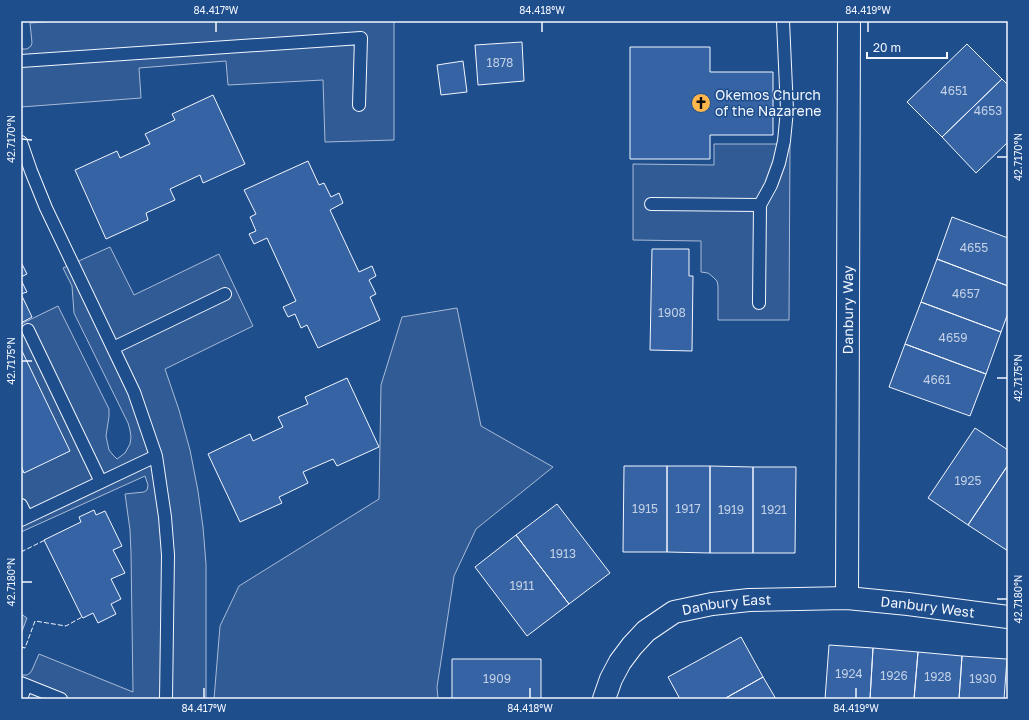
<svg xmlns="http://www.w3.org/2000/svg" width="1029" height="720" font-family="'Golos Text',sans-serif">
  <rect width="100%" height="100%" fill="#1f4e8c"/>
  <path fill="#305b95" stroke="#a8bbd7" d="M58,21H394V140L325,142L323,80L228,85L226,61L139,68L141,98L21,107V49H27L31,46L32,43L30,23Z
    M714,144H790L789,320H718V286L717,281L713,277L708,273L701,272V241L633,240V164L714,165Z
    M110,247L134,295L219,254L253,326L165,369L179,410L190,450L198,491L203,527L206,564V699H21V675H27L30,673L32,670L39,654L133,692L131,553L130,530L125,494L144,492L147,490L148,485L145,476L21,532V324L58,306L109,409V416L106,436L109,450L113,455L117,459L125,453L130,444L131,437L130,430L128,423L74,313L72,286L63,268Z
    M457,308L481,426L553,467L476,529L454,576L437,687L438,699H214L220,626L239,586L379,499L381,385L402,317Z"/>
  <path fill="#446ba0" stroke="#a8bbd7" d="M21,614L27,618L21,634Z"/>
  <path fill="#3563a3" stroke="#f2f6ff" d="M522,42L524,81L478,85L475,45Z
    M967,44L1002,79L942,137L907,102Z
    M630,47H710V72H773V135H710V159H630Z
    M463,61L467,92L441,95L437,65Z
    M1002,79L1008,85V142L976,173L942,137Z
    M213,95L245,164L203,183L200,175L170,189L175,200L146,213L148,220L106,239L75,170L117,151L120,158L150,144L145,134L175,120L172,114Z
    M308,161L319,185L324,183L331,197L339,193L343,203L330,210L359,272L372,266L376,276L369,280L376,294L370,297L380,320L318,348L307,325L301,328L295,314L288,317L283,307L296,301L267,238L254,244L249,234L256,231L250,217L256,214L244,190Z
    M952,217L1008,238V286L937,259Z
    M652,249H689V276H693L692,351L650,350Z
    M937,259L1008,286V313L1001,332L921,302Z
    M22,264L27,274L21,277V265Z
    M21,280L27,292L21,294L32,317L21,323Z
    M921,302L1001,332L986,374L905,344Z
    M905,344L986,374L970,416L889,387Z
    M21,349L70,451L24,473L21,466Z
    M347,378L379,447L337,466L333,459L303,472L308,483L279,497L282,503L240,522L208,454L250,434L253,441L283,427L278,417L308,404L305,397Z
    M975,428L1008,450V465L968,525L928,498Z
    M1008,465V551L968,525Z
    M624,466H667V552H623Z
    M667,466H710V553L667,552Z
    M710,466L753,467V553H710Z
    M753,467H796L795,553H753Z
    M557,504L610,573L569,604L516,535Z
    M94,510L96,515L105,511L122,546L113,550L125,573L111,579L121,599L111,604L116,614L98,623L93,613L83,618L82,617L44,540L81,522L79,517Z
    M516,535L569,604L527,636L475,567Z
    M741,637L763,677L724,699H680L668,677Z
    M829,645L873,648L870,699H825Z
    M873,648L918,652L914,699H870Z
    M918,652L962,656L959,699H914Z
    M962,656L1007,659L1004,699H959Z
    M452,659H541V699H452Z
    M763,677L776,699H724Z"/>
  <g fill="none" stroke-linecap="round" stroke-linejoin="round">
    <g stroke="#f2f6ff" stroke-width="14">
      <path id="lane" d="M21,61L361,38L359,105
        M21,142L31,171L46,208L134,392L156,456L165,517L168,555L166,699
        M651,204L760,205
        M759,303L760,205L771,185L779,163L784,141L787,110L783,21
        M28,330L101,482
        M113,348L225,294
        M21,505L27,517
        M21,520L156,456
        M21,683L61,699
        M21,699L26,685"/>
    </g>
    <g stroke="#f2f6ff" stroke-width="24">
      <g id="street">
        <path id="s1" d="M847,598L849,21"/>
        <path id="s2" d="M604,699L611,679L620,662L632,646L646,631L674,612L712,604L749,600L847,598L908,604L1008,617"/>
      </g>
    </g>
    <use href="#lane" stroke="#1f4e8c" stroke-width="12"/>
    <use href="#street" stroke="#1f4e8c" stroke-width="22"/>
    <path stroke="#f2f6ff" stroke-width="1" stroke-dasharray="5 2" stroke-linecap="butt" d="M21,552L45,540
      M21,647L25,648L35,621L66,626L82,617"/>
  </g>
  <path fill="none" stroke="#f2f6ff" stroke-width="1.5" d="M216,32V22M542,32V22M868,32V22M22,139L32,140M997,157H1007M22,361H32M997,378H1007M22,582H32M997,599H1007M204,698V688M530,698V688M856,698V688"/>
  <defs>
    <g id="church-disc" transform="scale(1)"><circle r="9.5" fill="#ffb74d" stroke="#1f4e8c"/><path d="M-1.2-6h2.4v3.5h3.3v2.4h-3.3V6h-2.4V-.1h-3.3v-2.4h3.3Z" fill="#111"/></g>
  </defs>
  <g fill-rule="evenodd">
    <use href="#church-disc" x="701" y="103"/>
  </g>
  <g text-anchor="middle" stroke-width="3" stroke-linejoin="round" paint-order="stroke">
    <g font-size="12" fill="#c3d1e8">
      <text x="500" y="67">1878</text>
      <text x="954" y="95">4651</text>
      <text x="988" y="115">4653</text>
      <text x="974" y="252">4655</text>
      <text x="966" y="298">4657</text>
      <text x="672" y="317">1908</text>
      <text x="953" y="342">4659</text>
      <text x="937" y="384">4661</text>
      <text x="968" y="485">1925</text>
      <text x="645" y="513">1915</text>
      <text x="688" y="513">1917</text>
      <text x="731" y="514">1919</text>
      <text x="774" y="514">1921</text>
      <text x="563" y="558">1913</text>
      <text x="522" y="590">1911</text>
      <text x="849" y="678">1924</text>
      <text x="894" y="680">1926</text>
      <text x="938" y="681">1928</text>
      <text x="497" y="683">1909</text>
      <text x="983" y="683">1930</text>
    </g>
    <g font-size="14" fill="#f2f6ff" stroke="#1f4e8c" text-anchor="start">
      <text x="715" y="100">Okemos Church<tspan x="715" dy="16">of the Nazarene</tspan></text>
    </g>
    <g font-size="14" fill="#f2f6ff" stroke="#1f4e8c">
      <text dy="5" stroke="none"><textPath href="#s1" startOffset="288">Danbury Way</textPath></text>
      <text dy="5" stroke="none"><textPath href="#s2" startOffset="168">Danbury East</textPath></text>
      <text dy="5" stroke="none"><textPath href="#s2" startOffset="370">Danbury West</textPath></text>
    </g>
  </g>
  <rect width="1029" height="720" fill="none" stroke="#1f4e8c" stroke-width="44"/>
  <path d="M867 52v6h80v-6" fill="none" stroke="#f2f6ff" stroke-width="2"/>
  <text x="873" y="52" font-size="12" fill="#f2f6ff" stroke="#1f4e8c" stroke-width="3" paint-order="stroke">20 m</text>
  <rect x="22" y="22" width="985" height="676" fill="none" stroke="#f2f6ff" stroke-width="1.5"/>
  <g font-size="10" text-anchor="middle" fill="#f2f6ff">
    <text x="216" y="14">84.417°W</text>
    <text x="542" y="14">84.418°W</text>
    <text x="868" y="14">84.419°W</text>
    <text transform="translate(11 139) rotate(-90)" y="4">42.7170°N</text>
    <text transform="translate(1018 157) rotate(-90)" y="4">42.7170°N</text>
    <text transform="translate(11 361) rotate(-90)" y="4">42.7175°N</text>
    <text transform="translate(1018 378) rotate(-90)" y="4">42.7175°N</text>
    <text transform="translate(11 582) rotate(-90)" y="4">42.7180°N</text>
    <text transform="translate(1018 599) rotate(-90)" y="4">42.7180°N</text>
    <text x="204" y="712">84.417°W</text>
    <text x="530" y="712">84.418°W</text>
    <text x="856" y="712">84.419°W</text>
  </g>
</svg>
